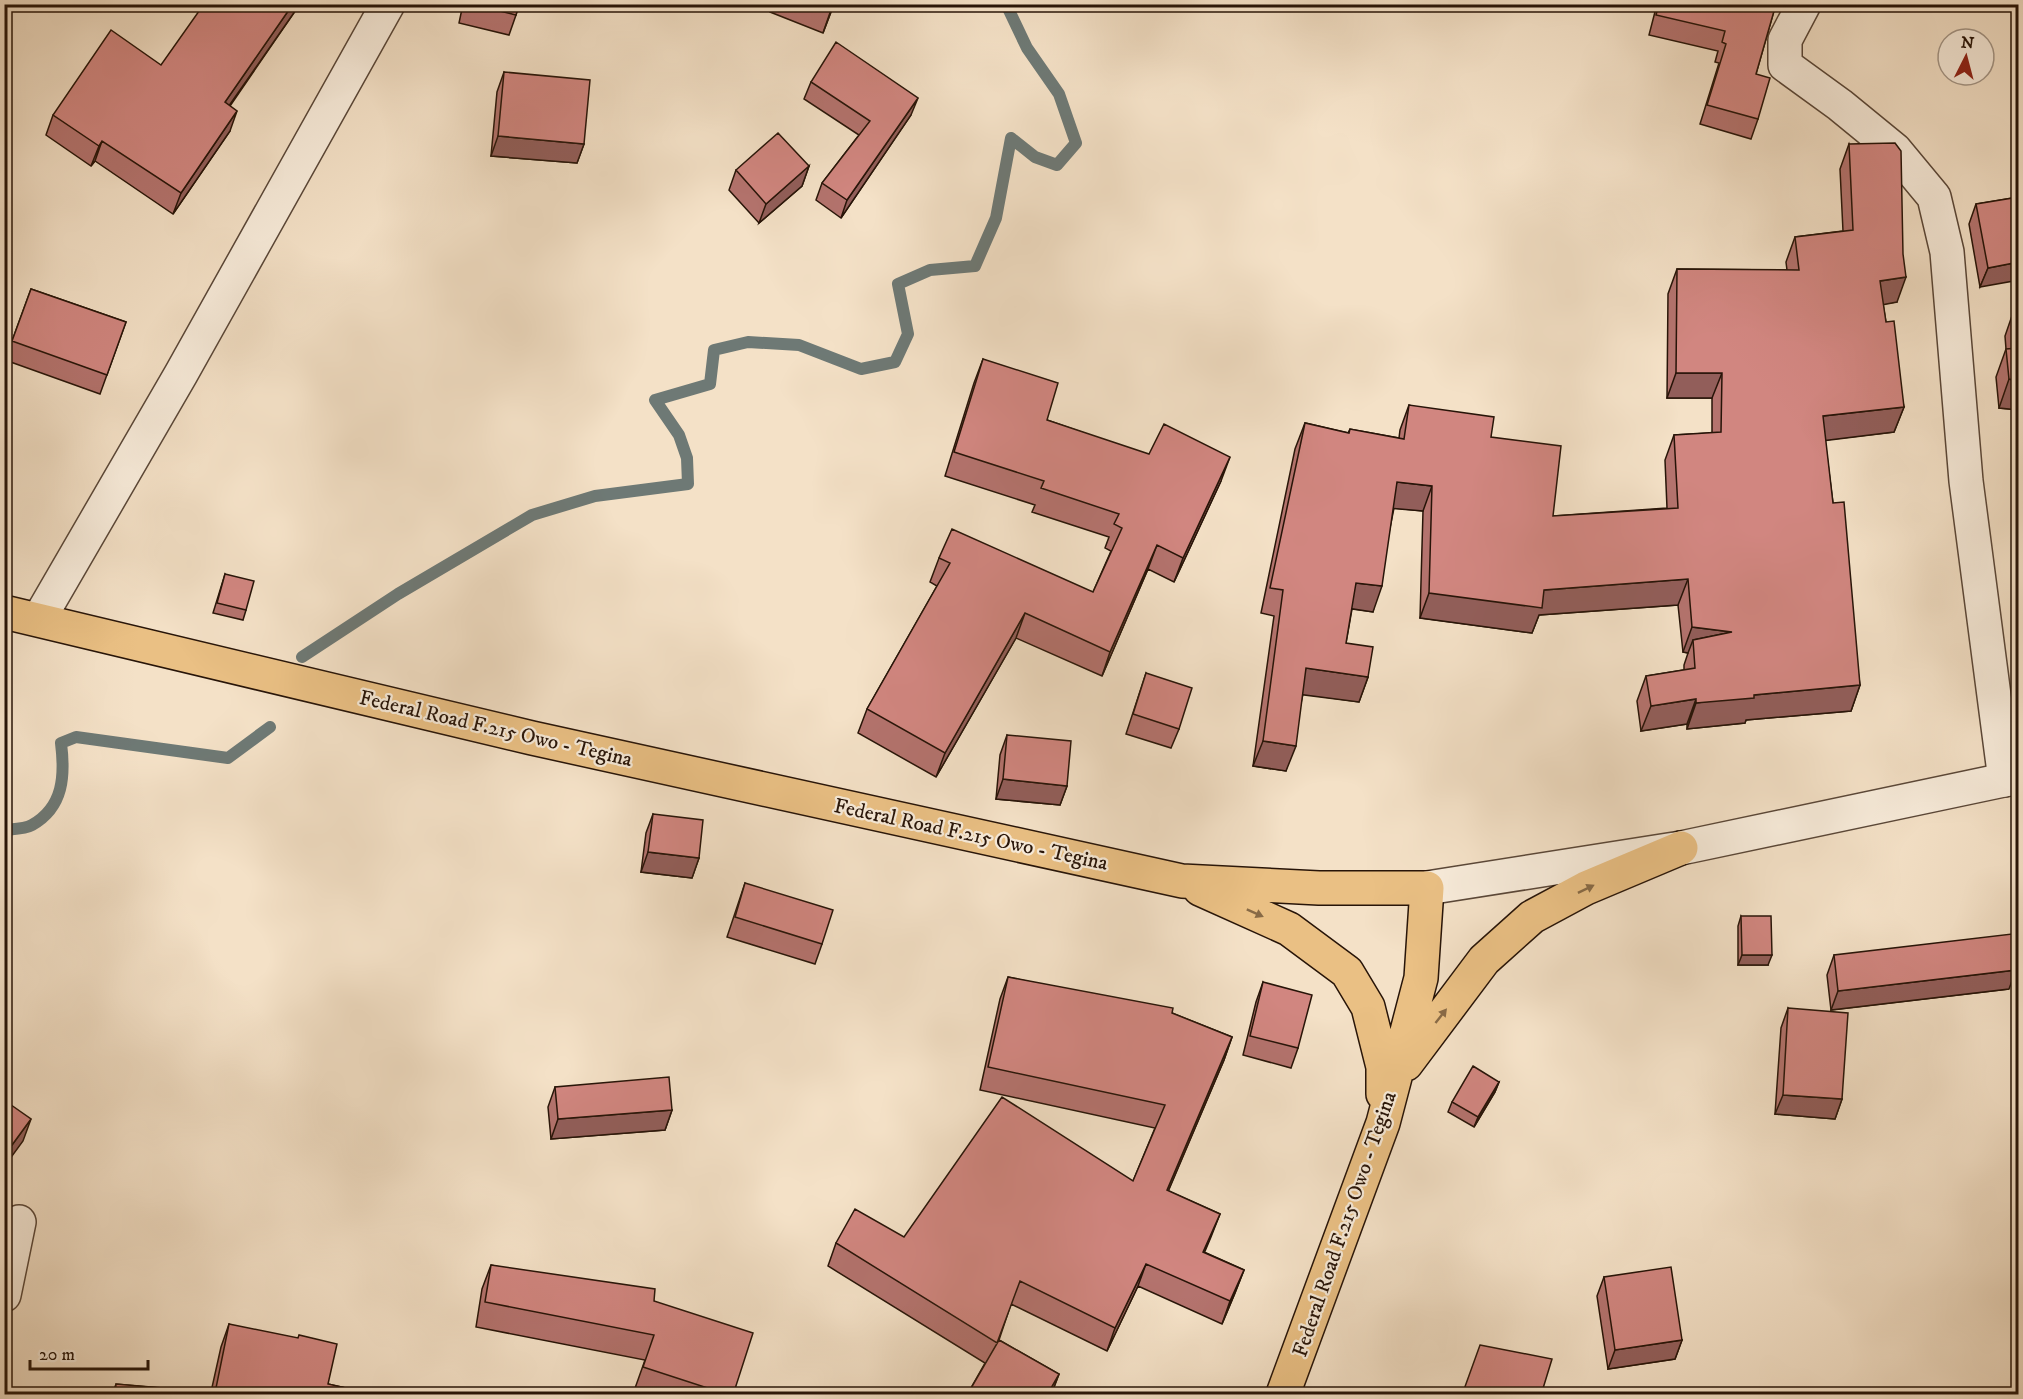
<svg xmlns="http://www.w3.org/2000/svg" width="2023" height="1399" font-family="'IM FELL DW Pica',serif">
  <rect width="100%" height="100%" fill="#f4e1c7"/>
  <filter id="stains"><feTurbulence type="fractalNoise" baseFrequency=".00333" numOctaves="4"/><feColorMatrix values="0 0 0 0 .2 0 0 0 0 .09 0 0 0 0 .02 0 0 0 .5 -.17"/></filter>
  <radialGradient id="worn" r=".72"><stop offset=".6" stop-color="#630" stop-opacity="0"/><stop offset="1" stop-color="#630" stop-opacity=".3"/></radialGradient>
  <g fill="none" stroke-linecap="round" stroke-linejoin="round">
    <path stroke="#6e7975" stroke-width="12" d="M302,657L398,594L532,515L595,496L688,484L687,458L679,435L655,400L710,384L714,350L748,342L799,345L861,369L895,362L908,334L898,284L930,270L975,266L996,218L1011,138L1035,157L1057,165L1076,143L1059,94L1027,48L1006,4
      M4,830C13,829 25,829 32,825C64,807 65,775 61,743L76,737L228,758L270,727"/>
    <g stroke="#5a4738" stroke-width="36">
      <path id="minor" d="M1804,4L1785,40V65L1840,105L1895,150L1934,197L1947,252L1966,481L2005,780
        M4,1295L19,1222"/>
    </g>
    <g stroke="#5a4738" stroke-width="36">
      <path id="tertiary" d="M39,619L181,374L388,4
        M1427,888L1681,848L2018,777"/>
    </g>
    <g stroke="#271408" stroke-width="36">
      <path id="primary" d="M4,612L532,738L1182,881L1319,888H1427L1421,978L1383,1123L1283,1394
        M1200,889L1289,929L1347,972L1368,1007L1383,1067V1094
        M1406,1064L1484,960L1532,917L1586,888L1681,848"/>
    </g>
    <use href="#minor" stroke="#f8ecdb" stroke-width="33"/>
    <use href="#tertiary" stroke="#f8ecdb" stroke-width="33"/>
    <use href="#primary" stroke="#eac084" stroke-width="33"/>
  </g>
  <path fill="#b4736e" stroke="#271408" stroke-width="1.5" d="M300,4L230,106V131L173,214L95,161L91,166L46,135L53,115L161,65Z
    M463,4H519L516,15L509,35L459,23Z
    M773,4H834L823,33L770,12Z
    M1657,4H1776L1756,74L1758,119L1751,139L1700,124L1719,63L1715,62L1718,51L1649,35Z
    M504,72L584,144L577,163L491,156L497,92Z
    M811,82L911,115L841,218L816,200L822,183L859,135L804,99Z
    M1849,144L1897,302L1883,304L1886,322L1904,407L1894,432L1825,440L1833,503L1860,685L1851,711L1746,720L1745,723L1687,729V724L1641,731L1637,701L1646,676L1684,670V665L1688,653L1683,652L1678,605L1539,615L1532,633L1420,618L1423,511L1394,508L1373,612L1352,609L1346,643L1368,677L1359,702L1303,694L1286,771L1253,766L1274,616L1261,613L1295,449L1305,423L1348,433L1350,429L1399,438L1400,430L1409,405L1491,437L1553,516L1667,508L1665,460L1674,435L1712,433V398H1667L1668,294L1677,269L1787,270L1786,262L1795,237L1843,231L1840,169Z
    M809,166L802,186L759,223L729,190L736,170Z
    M2019,197L1980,287L1969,224L1976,204Z
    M31,289L126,322L100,394L5,360Z
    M2015,307H2019V410L1999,408L1996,377L2006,349L2005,336Z
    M983,359L1047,420L1221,481L1174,582L1148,569L1102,676L1016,638L936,777L858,733L867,709L937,586L930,582L939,558L1093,592L1111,551L1105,548L1109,537L1032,512L1035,505L945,476L974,383Z
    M225,574L246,610L243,620L213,613Z
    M1146,673L1179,729L1171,748L1126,734Z
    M1007,735L1067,786L1060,805L996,799L1000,755Z
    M653,814L699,858L692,878L641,872L646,833Z
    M745,883L822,944L815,964L727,937Z
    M1741,916L1768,965H1738V926Z
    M1834,955L2009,989L1831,1010L1827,975Z
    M1008,977L1172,1013L1232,1037L1224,1060L1168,1191L1220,1214L1204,1252L1244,1270L1235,1293L1222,1324L1138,1286L1107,1351L1011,1304L999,1340L1059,1374L1051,1395H967L985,1363L828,1266L836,1243L904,1237L1133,1181L1155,1128L980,1090L1000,999Z
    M1263,982L1298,1048L1291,1068L1243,1055L1256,1002Z
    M1788,1008L1842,1099L1835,1119L1775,1114L1781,1028Z
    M1499,1082L1495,1092L1474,1127L1448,1112L1452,1102Z
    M555,1087L672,1110L665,1130L551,1139L548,1107Z
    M491,1265L654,1301L733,1395H645L634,1391L645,1360L476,1327L482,1289Z
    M1604,1277L1682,1340L1675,1359L1608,1369L1597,1296Z
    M229,1324L328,1384L377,1395H112L116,1384L211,1392L221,1347Z"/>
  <path fill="#925e5a" stroke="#271408" stroke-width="1.5" d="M293,4H300L217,123L225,102Z
    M833,4H834L823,33Z
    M918,98L911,115L841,218L847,200Z
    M237,111L230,131L173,214L181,193Z
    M498,136L584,144L577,163L491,156Z
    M102,141L95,161L91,166L99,146Z
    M809,166L802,186L759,223L766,204Z
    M2019,262V280L1980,287L1988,268Z
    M1906,277L1897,302L1871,307L1880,281Z
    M1676,373H1722L1712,398H1667Z
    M2009,379L2019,381V410L1999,408Z
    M1904,407L1894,432L1813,442L1823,416Z
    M1230,457L1221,481L1174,582L1183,558Z
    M1397,482L1432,486L1423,511L1388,508Z
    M1157,545L1148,569L1102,676L1110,652Z
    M1688,579L1678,605L1539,615L1532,633L1420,618L1429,593L1544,590Z
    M1356,583L1382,586L1373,612L1347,608Z
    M1025,613L1016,638L936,777L945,753Z
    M1692,627L1732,632L1693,640L1688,653L1683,652Z
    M1306,668L1368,677L1359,702L1297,694Z
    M1860,685L1851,711L1746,720L1745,723L1687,729L1696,703L1754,695Z
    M1696,699L1687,724L1641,731L1651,706Z
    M1263,741L1296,746L1286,771L1253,766Z
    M1003,779L1067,786L1060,805L996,799Z
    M648,852L699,858L692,878L641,872Z
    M1742,955H1772L1768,965H1738Z
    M2016,970L2009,989L1831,1010L1838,991Z
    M1232,1037L1224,1060L1159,1213L1167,1190Z
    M1499,1082L1495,1092L1474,1127L1478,1117Z
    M1783,1095L1842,1099L1835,1119L1775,1114Z
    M672,1110L665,1130L551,1139L558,1119Z
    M31,1119L23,1141L4,1167V1156Z
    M1220,1214L1211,1237L1195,1275L1203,1252Z
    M1146,1264L1138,1286L1107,1351L1115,1328Z
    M1244,1270L1235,1293L1222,1324L1230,1301Z
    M1682,1340L1675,1359L1608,1369L1615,1350Z
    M1059,1374L1051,1395H1047Z"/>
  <path fill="#d18680" stroke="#271408" stroke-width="1.5" d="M204,4H293L225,102L237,111L181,193L102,141L99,146L53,115L111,30L161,65Z
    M471,4H519L516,15Z
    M1659,4H1776L1756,74L1770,78L1758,119L1707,105L1726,44L1722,42L1725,31L1656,15Z
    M836,42L918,98L847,200L822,183L870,121L811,82Z
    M504,72L590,80L584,144L498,136Z
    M778,133L809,166L766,204L736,170Z
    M1895,143L1901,151L1903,254L1906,277L1880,281L1886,322L1894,321L1904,407L1823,416L1833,503L1844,502L1860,685L1754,695V698L1696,703V699L1651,706L1646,676L1695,668L1693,640L1732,632L1692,627L1688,579L1544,590L1542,608L1429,593L1432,486L1397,482L1382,586L1356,583L1346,643L1373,647L1368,677L1306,668L1296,746L1263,741L1283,590L1270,588L1305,423L1349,433L1350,429L1404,439L1409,405L1494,417L1491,437L1561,446L1553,516L1678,508L1674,435L1721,432L1722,373H1676L1677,269L1799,270L1795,237L1853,230L1849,144Z
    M2019,197V262L1988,268L1976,204Z
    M31,289L126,322L107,375L12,341Z
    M2015,307H2019V345Z
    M2019,348V381L2009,379L2006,349Z
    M983,359L1058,383L1047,420L1149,454L1164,424L1230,457L1183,558L1157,545L1110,652L1025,613L945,753L867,709L950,563L939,558L952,529L1093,592L1122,528L1114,524L1119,514L1041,488L1044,481L954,452Z
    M225,574L254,581L246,610L217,603Z
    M1146,673L1192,688L1179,729L1133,714Z
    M1007,735L1071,741L1067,786L1003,779Z
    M653,814L703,820L699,858L648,852Z
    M745,883L833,910L822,944L735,917Z
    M1741,916H1771L1772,955H1742Z
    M2012,934L2016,970L1838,991L1834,955Z
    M1008,977L1173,1008L1172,1013L1232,1037L1167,1190L1220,1214L1203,1252L1244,1270L1230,1301L1146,1264L1115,1328L1020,1281L997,1343L836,1243L855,1209L904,1237L1002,1097L1133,1181L1165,1105L988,1067Z
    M1263,982L1312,995L1298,1048L1250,1036Z
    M1788,1008L1848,1013L1842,1099L1783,1095Z
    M1473,1066L1499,1082L1478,1117L1452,1102Z
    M669,1077L672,1110L558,1119L555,1087Z
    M4,1100L31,1119L4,1156Z
    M491,1265L655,1289L654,1301L753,1333L733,1395H729L643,1367L654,1335L485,1302Z
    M1671,1267L1682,1340L1615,1350L1604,1277Z
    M229,1324L298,1338L299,1335L337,1344L328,1384L377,1395H115L116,1384L215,1393Z
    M999,1340L1059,1374L1047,1395H967Z
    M1480,1345L1552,1359L1541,1395H1462Z"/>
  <defs><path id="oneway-solid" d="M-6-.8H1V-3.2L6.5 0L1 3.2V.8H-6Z" transform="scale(1.5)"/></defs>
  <g fill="#886a46">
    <use href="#oneway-solid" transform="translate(1586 889) rotate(-26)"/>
    <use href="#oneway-solid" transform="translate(1255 913) rotate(24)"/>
    <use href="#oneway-solid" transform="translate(1441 1016) rotate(-52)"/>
  </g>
  <g text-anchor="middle" stroke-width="4.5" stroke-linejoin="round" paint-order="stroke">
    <g font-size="21" fill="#271408" stroke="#f8ecdb">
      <text transform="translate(496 728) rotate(13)" y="7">Federal Road F.215 Owo - Tegina</text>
      <text transform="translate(971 834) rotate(12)" y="7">Federal Road F.215 Owo - Tegina</text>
      <text transform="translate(1344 1224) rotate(-71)" y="7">Federal Road F.215 Owo - Tegina</text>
    </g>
  </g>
  <rect width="2023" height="1399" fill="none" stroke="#f4e1c7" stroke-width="24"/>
  <rect x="6" y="6" width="2011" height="1387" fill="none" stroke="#271408" stroke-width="3"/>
  <rect x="12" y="12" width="1999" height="1375" fill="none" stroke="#271408" stroke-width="1.5"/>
  <g transform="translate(1966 57) rotate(6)"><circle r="28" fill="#f8ecdb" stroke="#a49687" stroke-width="1.5"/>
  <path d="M0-4.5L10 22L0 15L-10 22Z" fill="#8f2418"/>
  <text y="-9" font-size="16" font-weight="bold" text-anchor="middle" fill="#271408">N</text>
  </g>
  <path d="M30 1360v9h118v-9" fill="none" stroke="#271408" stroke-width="3"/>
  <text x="39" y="1360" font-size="18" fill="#271408" stroke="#f8ecdb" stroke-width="4.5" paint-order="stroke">20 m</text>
  <rect width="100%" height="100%" filter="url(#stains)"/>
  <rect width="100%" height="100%" fill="url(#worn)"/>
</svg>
